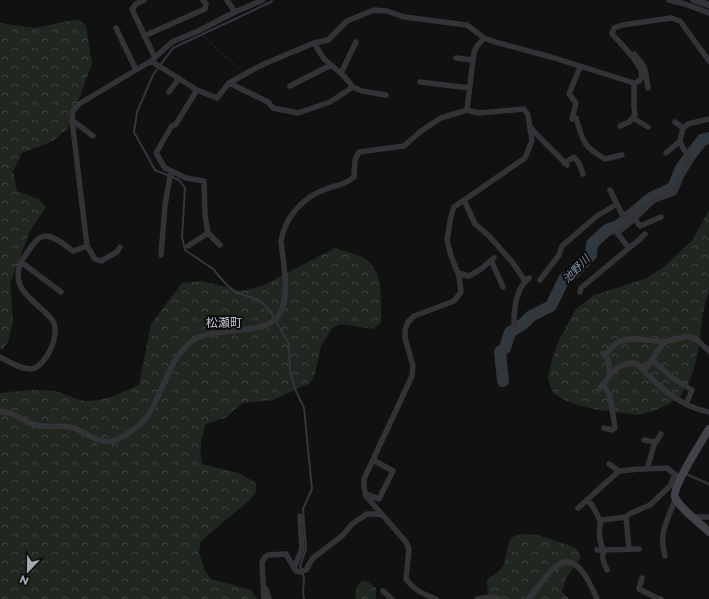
<svg xmlns="http://www.w3.org/2000/svg" width="709" height="599" font-family="Montserrat,'Noto Sans JP',sans-serif">
  <defs>
    <pattern id="forest-crowns" width="20" height="18" patternUnits="userSpaceOnUse"><rect width="20" height="18" fill="#202721"/><path d="M2 6a3 3 0 1 1 6 0M12 15a3 3 0 1 1 6 0" fill="none" stroke="#3d443f"/></pattern>
  </defs>
  <rect width="100%" height="100%" fill="#111112"/>
  <path fill="url(#forest-crowns)" d="M78,19L86,26L92,64L68,128L53,141L22,153L13,171L17,191L38,199L46,207L30,231L10,283L13,321L8,342L2,350L0,349V23L35,28Z
    M709,210V290L703,312L699,347L695,365L690,380L680,397L669,404L656,410L638,415L599,410L577,405L567,401L554,394L550,387L548,376L552,359L560,338L576,309L594,295L645,279L664,267L693,239Z
    M335,248C344,251 354,253 362,257C385,269 381,301 381,323L373,329L341,324L332,328L321,346L315,374L310,383L273,400L242,403L227,417L206,424C201,437 199,450 202,464L239,473L256,483V492L250,500L209,534L201,542L199,552L205,571L211,579L251,590L257,599H0V393C20,391 40,388 59,392C70,395 77,401 88,401C106,401 123,392 139,385L151,324L182,283L202,281L241,291L262,286Z
    M521,534L537,535L551,539L576,548L581,557L566,578L562,592L569,599H486L488,598L487,582L489,578L498,572L504,565L508,545L512,537Z
    M363,581L368,582L376,588V599H356L355,593L358,584Z"/>
  <g fill="none" stroke-linecap="round" stroke-linejoin="round">
    <path stroke="#30373d" stroke-width="2" d="M272,0L271,2L173,48L153,75L137,112L134,132L155,170L179,180L185,188L182,237L185,250L213,269L225,283L235,292L259,300L269,309L289,344L290,372L296,391L304,408L312,489L303,509L306,549L300,566L304,578L303,592L304,599"/>
    <path stroke="#30373d" stroke-width="12" d="M503,381L500,352L505,348L510,332L523,324L531,316L551,306L564,279L574,273L591,255L592,244L607,230L618,226L651,198L673,188L681,168L702,140L709,138"/>
    <path stroke="#393a3e" stroke-width="1" stroke-dasharray="2 3" stroke-linecap="butt" d="M203,36L240,70"/>
    <path stroke="#333337" stroke-width="2.5" d="M684,473L709,484"/>
    <path stroke="#333337" stroke-width="5.5" d="M144,0L136,4L132,9L155,58
      M669,0L685,4L709,13
      M235,12L263,0
      M116,28L136,70
      M144,36L205,9L206,4L203,0
      M631,55L634,54C647,68 645,69 648,88
      M456,58L473,60
      M151,61L197,90L217,98L229,83L245,74L264,64L314,43L328,40L347,21L374,10L387,11L404,17L467,25L484,38L495,42L551,57L634,83C635,83 639,81 640,80C649,70 619,42 612,34L614,28L622,25L671,18L680,21L709,61
      M341,73L356,42
      M420,82L470,88
      M229,83L268,102L273,108L298,113L330,102L353,87L343,75L324,59L314,43
      M290,86L331,65
      M353,87L362,91L386,95
      M197,90L176,124L171,127L156,153L165,168L186,178L204,181L205,215L208,233L220,245
      M169,92L179,78
      M467,110L474,52L477,46L484,38
      M572,118H576C583,142 583,146 605,159L622,155
      M633,118L648,127
      M572,119L576,103L569,94L580,67
      M72,120L93,136
      M675,122L683,128
      M620,126L629,122L635,115L634,106V83
      M530,127C542,141 555,152 567,165
      M666,153L680,141L683,128L688,124L709,119
      M564,163L574,157L579,163L583,174
      M610,190L623,216L632,210L639,214
      M464,200L475,224L489,236L513,263L525,281
      M635,219L640,226L661,217
      M645,234L639,240L629,248L617,233L633,220L654,200L674,193L679,180L691,160L683,148L680,141
      M87,246L95,259L101,261L117,252L120,247
      M188,246L208,233
      M161,255L165,205L171,171
      M491,260L503,287
      M21,262L61,292
      M458,273L469,276L481,269L494,258
      M540,280L559,255L562,246L597,216L617,204
      M580,292L581,288L629,248
      M514,326C514,310 515,289 529,278
      M664,342L688,336L697,340L709,351
      M603,353C611,359 609,368 609,377
      M606,356C618,331 642,340 664,342L644,371
      M0,357C9,362 20,369 31,369C46,367 61,334 53,321C45,309 23,297 19,282C18,277 18,269 20,264C21,261 35,241 38,239C39,238 44,236 46,236C56,237 65,245 73,251L87,246L72,120L73,111L79,104L151,61L172,42L198,31L235,12L227,0
      M652,360L674,379L692,390L686,404
      M603,384L610,396L615,428L612,430L604,428
      M599,389C609,377 619,359 637,364C657,385 680,407 709,412
      M0,411C5,412 10,413 15,415C22,418 28,424 36,425C47,428 59,425 70,427C85,430 96,444 112,441C118,440 123,437 128,433C134,429 140,425 145,420C163,396 166,362 191,342C211,325 265,337 279,315C291,297 283,262 281,241C285,217 303,197 326,189C337,185 345,185 354,177L355,160L359,152L404,146L421,131L441,118L467,110L478,113L524,109L528,115L532,141L525,158L454,207L451,216L447,240L451,256L459,276L461,292L454,301L414,316L408,322L405,330V338L413,366L412,376L364,479V488L366,496L406,542L409,549L406,579C414,590 423,594 436,599
      M644,440L656,442
      M609,464L619,471
      M647,469L654,445L661,434
      M365,493L379,499L393,471L373,460
      M587,500L592,505L601,522
      M578,508L619,471L640,469L667,468L677,476
      M626,517L629,549
      M693,517H709
      M597,550H604C599,543 598,527 602,520L626,517L629,514L650,505L670,486L675,474
      M665,556C658,534 668,518 676,498
      M294,568L302,549L300,516
      M607,570C604,563 601,557 604,550L639,549
      M642,578L639,589L657,598L661,599
      M266,589L269,599
      M383,591L392,599
      M264,599L262,563L264,558L268,555L286,554L296,571L300,572L306,570L313,558L342,536L352,524L367,514H375L382,515
      M477,599L491,597L498,599
      M528,599C538,590 544,576 554,568C576,548 590,583 597,599"/>
    <path stroke="#333337" stroke-width="7" d="M694,0L709,5"/>
    <path stroke="#414247" stroke-width="8" d="M709,429C703,439 672,487 675,497C680,509 700,523 709,532"/>
  </g>
  <g text-anchor="middle" stroke-width="4" stroke-linejoin="round" paint-order="stroke">
    <g font-size="11" font-style="italic" fill="#7f95a8" stroke="#0c0c0d">
      <text transform="translate(576 269) rotate(-46)" y="4">池野川</text>
    </g>
    <g font-size="12" fill="#c5c7ce" stroke="#0c0c0d">
      <text x="224" y="327">松瀬町</text>
    </g>
  </g>
  <g transform="translate(28 571) rotate(202)" stroke="#0c0c0d" stroke-width="3" paint-order="stroke">
  <path d="M0-3L7 15L0 10L-7 15Z" fill="#a4a8b1"/>
  <text y="-6" font-size="11" font-weight="bold" text-anchor="middle" fill="#a4a8b1">N</text>
  </g>
</svg>
